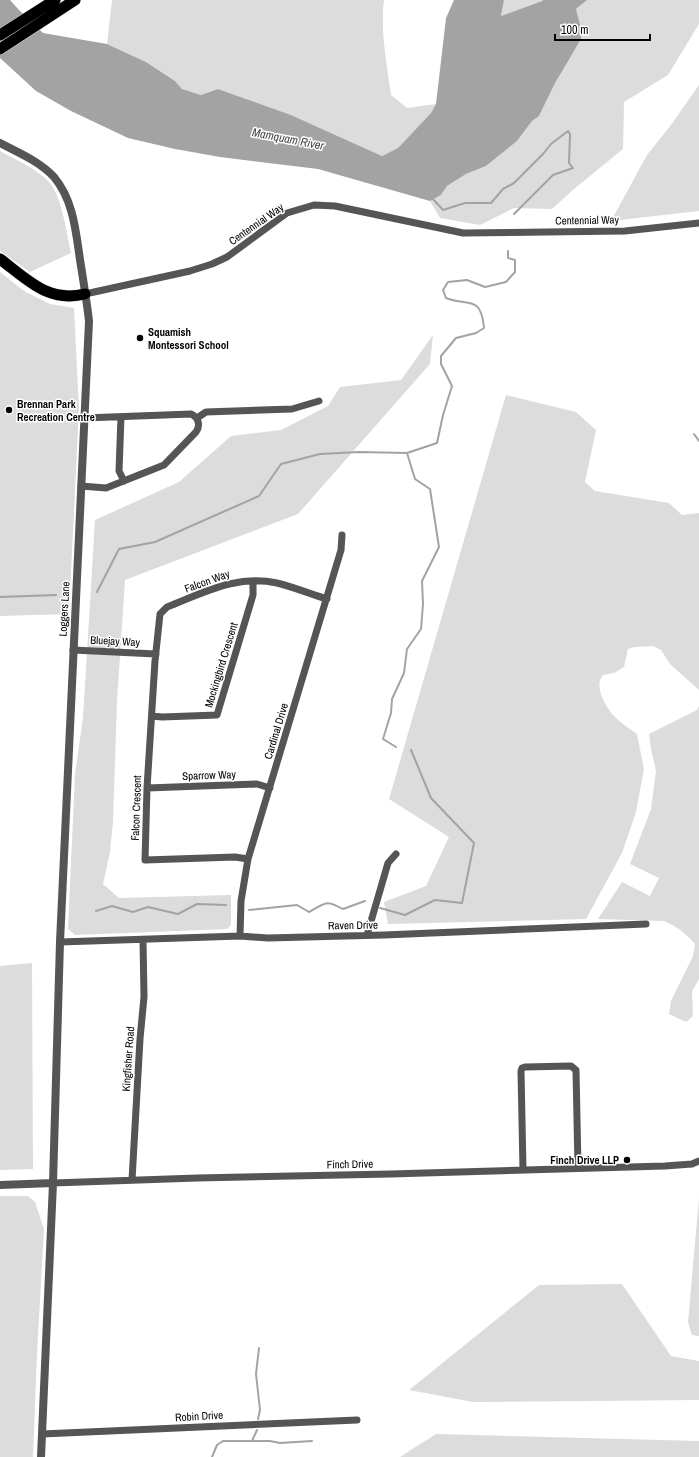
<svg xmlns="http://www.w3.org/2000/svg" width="699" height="1457" font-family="'Archivo Narrow',sans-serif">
  <rect width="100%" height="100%" fill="#fff"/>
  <path fill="#dcdcdc" d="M112,0H384C380,32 387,64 391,95L407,108L436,104L431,113L398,148L382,156L291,115L218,89L201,95L182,89L175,81L146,62L107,44Z
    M504,0H543L542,1L501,16Z
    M587,0H699V24L668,75L624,102L623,149L574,189L552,209L514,208L480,225L440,218L430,201L441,195L447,186L466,174L486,166L517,141L532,121L539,116L581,28L576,9Z
    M699,85V211L611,221L647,155L671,125Z
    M0,151C15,159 32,167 45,178C62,192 66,231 71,253L30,272L0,251Z
    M0,272L24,291L50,304L74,308L79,408L69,614L0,616Z
    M433,335L430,364L298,514L125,580L117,701L113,821L110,852L103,884L119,898L231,895V925L227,929L75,935L68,929L75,774L83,718L95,520L179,482L231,436L281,430L328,406L340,387L401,380Z
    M506,395L576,412L596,430L585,482L595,491L669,503L682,515L699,513V690L670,664L661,650L653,646L634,647L628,649L624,667L614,673L603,675C593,686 606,708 615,717C621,723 630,729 637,734L644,769L636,812L622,853L586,919L388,924L384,902L426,886L449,837L389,799Z
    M699,706V979L692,991L693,1016L686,1022L669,1014L671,1001L693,956L695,944C686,934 676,925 663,921L598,919L622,882L650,896L659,878L630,864L651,809L656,771L651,749L649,734L697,710Z
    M32,963L33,1169L0,1170V966Z
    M0,1196H28L35,1202L44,1229L37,1353L33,1457H0Z
    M699,1198V1336L692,1335L688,1322Z
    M622,1284L671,1356L699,1361V1400L473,1402L409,1390L539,1285Z
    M436,1434L699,1441V1457H400Z"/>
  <path fill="#a3a3a3" d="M0,0H10L19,10L43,33L107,44L146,62L175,81L182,89L201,95L218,89L291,115L382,156L398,148L431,113L436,104L446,18L454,0H504L501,16L542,1L543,0H587L576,9L581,28V39L555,83L539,116L532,121L517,141L486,166L466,174L447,186L441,195L430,201L318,169L220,157L175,149L128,138L71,111L36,91L0,58Z"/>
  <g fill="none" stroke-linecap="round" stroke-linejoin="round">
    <path stroke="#a3a3a3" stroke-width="2" d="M433,199L443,210L465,203H491L503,189L514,183L543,154L551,144L568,131L570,134L569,163L573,168L553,175L514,214
      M694,434L699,441
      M97,592L119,549L155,542L259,496L281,464L320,454L359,452L407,453L437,443L443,415L452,386L441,364V356L456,338L476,333L484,328C481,294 468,307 446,298L443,290L448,282L467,280L485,287L506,282L515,272V260L508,258V251
      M0,597L56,595
      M396,747L383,739L391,713L392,699L404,673L407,649L421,629L423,604L422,581L439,547L430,489L415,479L407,453
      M380,908L405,915L435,900L462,903L474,843L431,798L411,750
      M249,910L297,905L309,912C326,903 325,899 343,909L365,901
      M96,911L112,906L133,912L148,907L178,914L197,904L226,905
      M258,1419L260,1410L256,1374L259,1348
      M252,1441L257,1430
      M212,1457L217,1445L223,1441H270L280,1443L312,1441"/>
    <g stroke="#dbdbdb" stroke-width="12">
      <path id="trunk" d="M0,35L55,0
        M0,49L75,0
        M0,259C28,280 48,303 85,294"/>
    </g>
    <path stroke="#555" stroke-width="7" d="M85,294L190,271L212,264L227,257L287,213L314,205L335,206L463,233L625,231L699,223
      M121,417L119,471L124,481
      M197,418L206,412L292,409L319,401
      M81,486L106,488L164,465L196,432C201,425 198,417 191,414L84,418
      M73,650L156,654
      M152,716L162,717L217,715L253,595V581
      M147,788L257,784L270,788
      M248,859L235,857L145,860L147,788L155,661L160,614L167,607C203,593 237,574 277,583C294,587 310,594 327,599
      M367,935L388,863L396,854
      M240,936L241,901L248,859L341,550L342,535
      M60,942L240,936L268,938L384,935L646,924
      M523,1170L521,1071L522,1068L525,1067L571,1066L576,1070L578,1168
      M132,1180L140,1039L144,997L143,940
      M53,1183L197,1178L391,1174L665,1166L692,1164L699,1161
      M42,1434L357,1420"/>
    <path stroke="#555" stroke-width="8" d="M0,143C19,153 39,161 54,177C75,202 76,236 81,266C84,285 87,303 89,321L60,942L53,1183L41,1457
      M0,1185L53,1183"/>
    <use href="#trunk" stroke="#000" stroke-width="11"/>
  </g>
  <g fill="#000" stroke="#fff" stroke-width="1.5">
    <circle cx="140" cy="338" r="4"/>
    <circle cx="9" cy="410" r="4"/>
    <circle cx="627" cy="1160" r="4"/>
  </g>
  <g text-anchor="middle" stroke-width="3" stroke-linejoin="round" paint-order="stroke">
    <g font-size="11" fill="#000" stroke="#fff">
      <text transform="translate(587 220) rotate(-1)" y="4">Centennial Way</text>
      <text transform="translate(256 224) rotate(-35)" y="4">Centennial Way</text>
      <text transform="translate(207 581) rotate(-20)" y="4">Falcon Way</text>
      <text transform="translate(64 609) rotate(-87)" y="4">Loggers Lane</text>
      <text transform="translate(115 641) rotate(3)" y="4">Bluejay Way</text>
      <text transform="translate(221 665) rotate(-73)" y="4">Mockingbird Crescent</text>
      <text transform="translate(276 731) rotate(-73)" y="4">Cardinal Drive</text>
      <text transform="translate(209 775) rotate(-2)" y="4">Sparrow Way</text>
      <text transform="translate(136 808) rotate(-88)" y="4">Falcon Crescent</text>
      <text transform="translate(353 925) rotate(-1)" y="4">Raven Drive</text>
      <text transform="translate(128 1059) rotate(-86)" y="4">Kingfisher Road</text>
      <text transform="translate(350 1164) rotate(-1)" y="4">Finch Drive</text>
      <text transform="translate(199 1416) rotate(-3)" y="4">Robin Drive</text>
    </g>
    <g font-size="11" font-weight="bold" fill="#000" stroke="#fff" text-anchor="start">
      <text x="148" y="336">Squamish<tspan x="148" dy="13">Montessori School</tspan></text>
      <text x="17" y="408">Brennan Park<tspan x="17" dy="13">Recreation Centre</tspan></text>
      <text x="619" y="1164" text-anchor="end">Finch Drive LLP</text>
    </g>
    <g font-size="12" font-style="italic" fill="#444" stroke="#fff">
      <text transform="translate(288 139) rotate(11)" y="4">Mamquam River</text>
    </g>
  </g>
  <path d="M555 34v6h95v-6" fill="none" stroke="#000000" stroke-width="2"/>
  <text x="561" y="34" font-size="12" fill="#000000" stroke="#ffffff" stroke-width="3" paint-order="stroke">100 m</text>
</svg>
